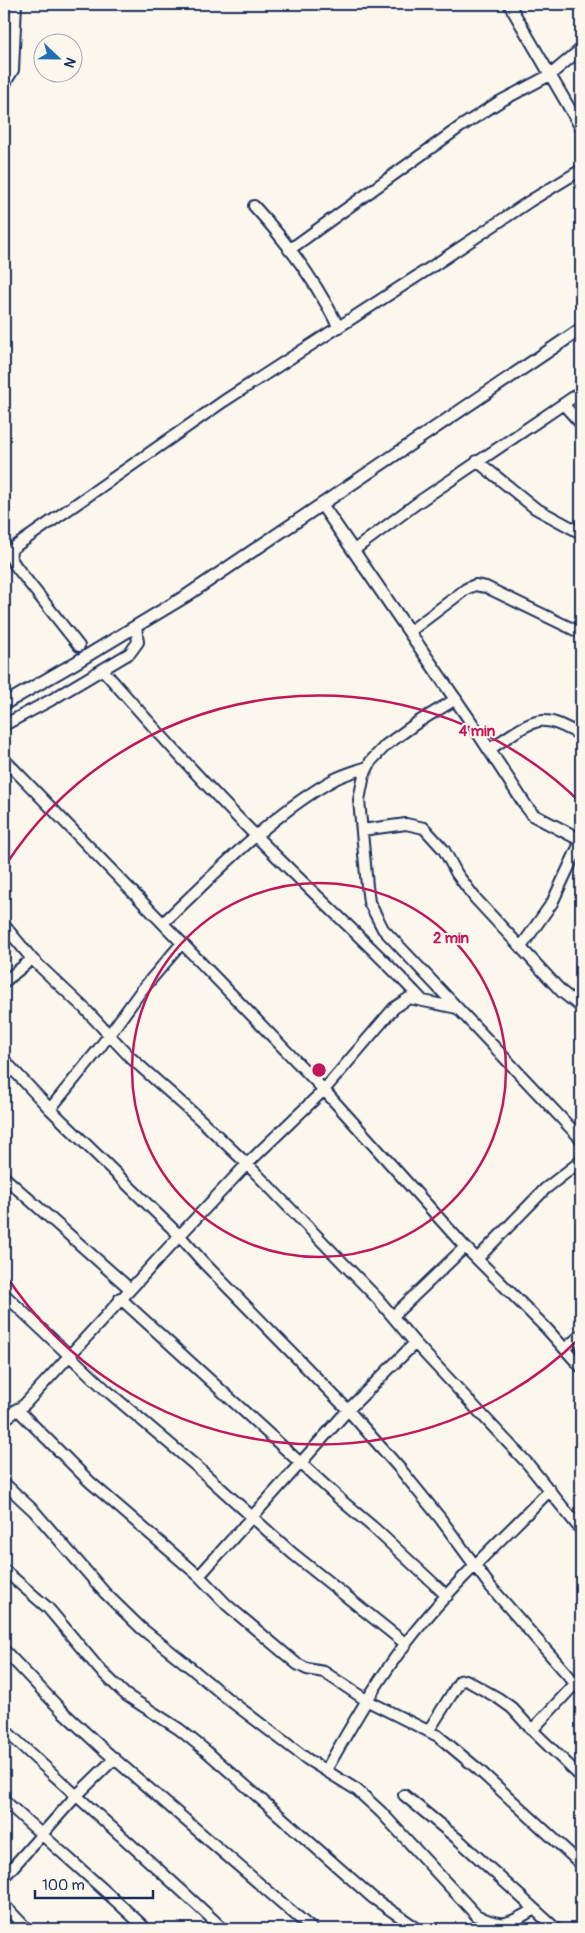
<svg xmlns="http://www.w3.org/2000/svg" width="585" height="1933" font-family="Pangolin,sans-serif">
  <rect width="100%" height="100%" fill="#fbf7ec"/>
  <filter id="ink" filterUnits="userSpaceOnUse"><feTurbulence type="fractalNoise" baseFrequency=".02" numOctaves="2"/><feDisplacementMap in="SourceGraphic" scale="10" xChannelSelector="R" yChannelSelector="G"/><feConvolveMatrix kernelMatrix="1 2 1 2 8 2 1 2 1" color-interpolation-filters="sRGB"/></filter>
  <g filter="url(#ink)">
    <g fill="none" stroke-linecap="round" stroke-linejoin="round">
      <g stroke="#1b2f5e" stroke-width="14">
        <path id="minor" d="M509,4L581,128
          M4,85L13,70L16,4
          M254,206C286,241 317,284 338,326
          M289,250L460,127L499,102L550,75L581,49
          M563,404L581,424
          M477,461L535,508L581,533
          M354,550L420,501L581,392
          M409,632L466,589L475,585L486,587L581,633
          M79,646L18,569C13,562 7,555 13,548L224,401L433,266L530,201L581,170
          M103,670C152,726 202,782 255,835C310,891 369,943 422,1000
          M456,699L418,722L386,745L371,761L364,775L359,800L367,886L369,902L383,929L581,1139
          M4,725L51,700L130,653L138,642L136,626
          M490,749C503,741 529,719 545,721C557,721 570,730 581,735
          M4,759L324,1090L465,1247L546,1328L581,1367
          M362,830L406,824L424,828L444,850L457,874L475,898L562,992L581,1007
          M163,923C215,874 271,814 335,779C345,774 356,771 367,767
          M4,925L32,959L85,1009L131,1058L203,1122L247,1164L377,1298L415,1343L528,1464L581,1530
          M521,947L552,903L581,841
          M4,982L32,959
          M4,1060L50,1109L179,1235L203,1262L348,1410L401,1470L440,1518L490,1586L581,1690
          M50,1109L98,1050L141,991L182,943
          M4,1177L129,1288
          M477,1259L545,1189L581,1161
          M4,1294L105,1389L196,1466L292,1553L406,1644
          M120,1298L342,1501L374,1528L447,1596
          M393,1316L465,1247
          M565,1349L581,1335
          M4,1407L11,1413
          M17,1409L90,1482L199,1576L227,1605L297,1664L307,1669L324,1672L366,1700L438,1736L479,1770L581,1864
          M4,1420L25,1404L182,1233L247,1164L324,1090L394,1008L409,998L457,1008
          M4,1483L34,1511L105,1593L141,1628L185,1663L228,1699L307,1759L357,1790L381,1812L476,1915C502,1929 510,1924 534,1909
          M4,1570L48,1608L100,1670L126,1695L179,1729L205,1750L373,1898L418,1929
          M199,1576L348,1410L415,1343
          M4,1650L62,1711L103,1749L312,1929
          M4,1729C76,1797 151,1861 223,1929
          M429,1730L460,1681L466,1680L498,1698L512,1708L532,1730L581,1777
          M532,1730L575,1684
          M326,1770C353,1723 380,1675 414,1633C455,1582 504,1537 550,1490
          M404,1795L460,1841L556,1929
          M4,1800C51,1844 100,1885 146,1929
          M4,1877L75,1797L114,1759
          M4,1905L27,1929"/>
      </g>
      <g stroke="#1b2f5e" stroke-width="15">
        <path id="tertiary" d="M322,505L471,722L526,806L533,815L581,840
          M4,704L75,663L186,596L581,329"/>
      </g>
      <use href="#minor" stroke="#fbf7ec" stroke-width="10"/>
      <use href="#tertiary" stroke="#fbf7ec" stroke-width="11"/>
    </g>
  </g>
  <g fill="none" stroke="#c2185b" stroke-width="2.5">
    <circle cx="319" cy="1070" r="187"/>
    <path d="M581 1337A374 374 0 0 1 5 1274M5 866A374 374 0 0 1 581 803"/>
  </g>
  <circle cx="319" cy="1070" r="8" fill="#c2185b" stroke="#fbf7ec" stroke-width="2.5"/>
  <g font-size="15" text-anchor="middle" font-weight="bold" fill="#c2185b" stroke="#fbf7ec" stroke-width="4" stroke-linejoin="round" paint-order="stroke">
    <text x="477" y="736">4 min</text>
    <text x="451" y="943">2 min</text>
  </g>
  <rect width="585" height="1933" fill="none" stroke="#fbf7ec" stroke-width="20"/>
  <rect x="10" y="10" width="565" height="1913" fill="none" stroke="#1b2f5e" stroke-width="2" filter="url(#ink)"/>
  <g transform="translate(58 58) rotate(112)"><circle r="24" fill="#fbf7ec" stroke="#a1a7b3"/>
  <path d="M0-4L9 19L0 12L-9 19Z" fill="#1f6fb2"/>
  <text y="-8" font-size="14" font-weight="bold" text-anchor="middle" fill="#1b2f5e">N</text>
  </g>
  <path d="M35 1890v8h118v-8" fill="none" stroke="#1b2f5e" stroke-width="2.5"/>
  <text x="42" y="1890" font-size="15" fill="#1b2f5e" stroke="#fbf7ec" stroke-width="4" paint-order="stroke">100 m</text>
</svg>
